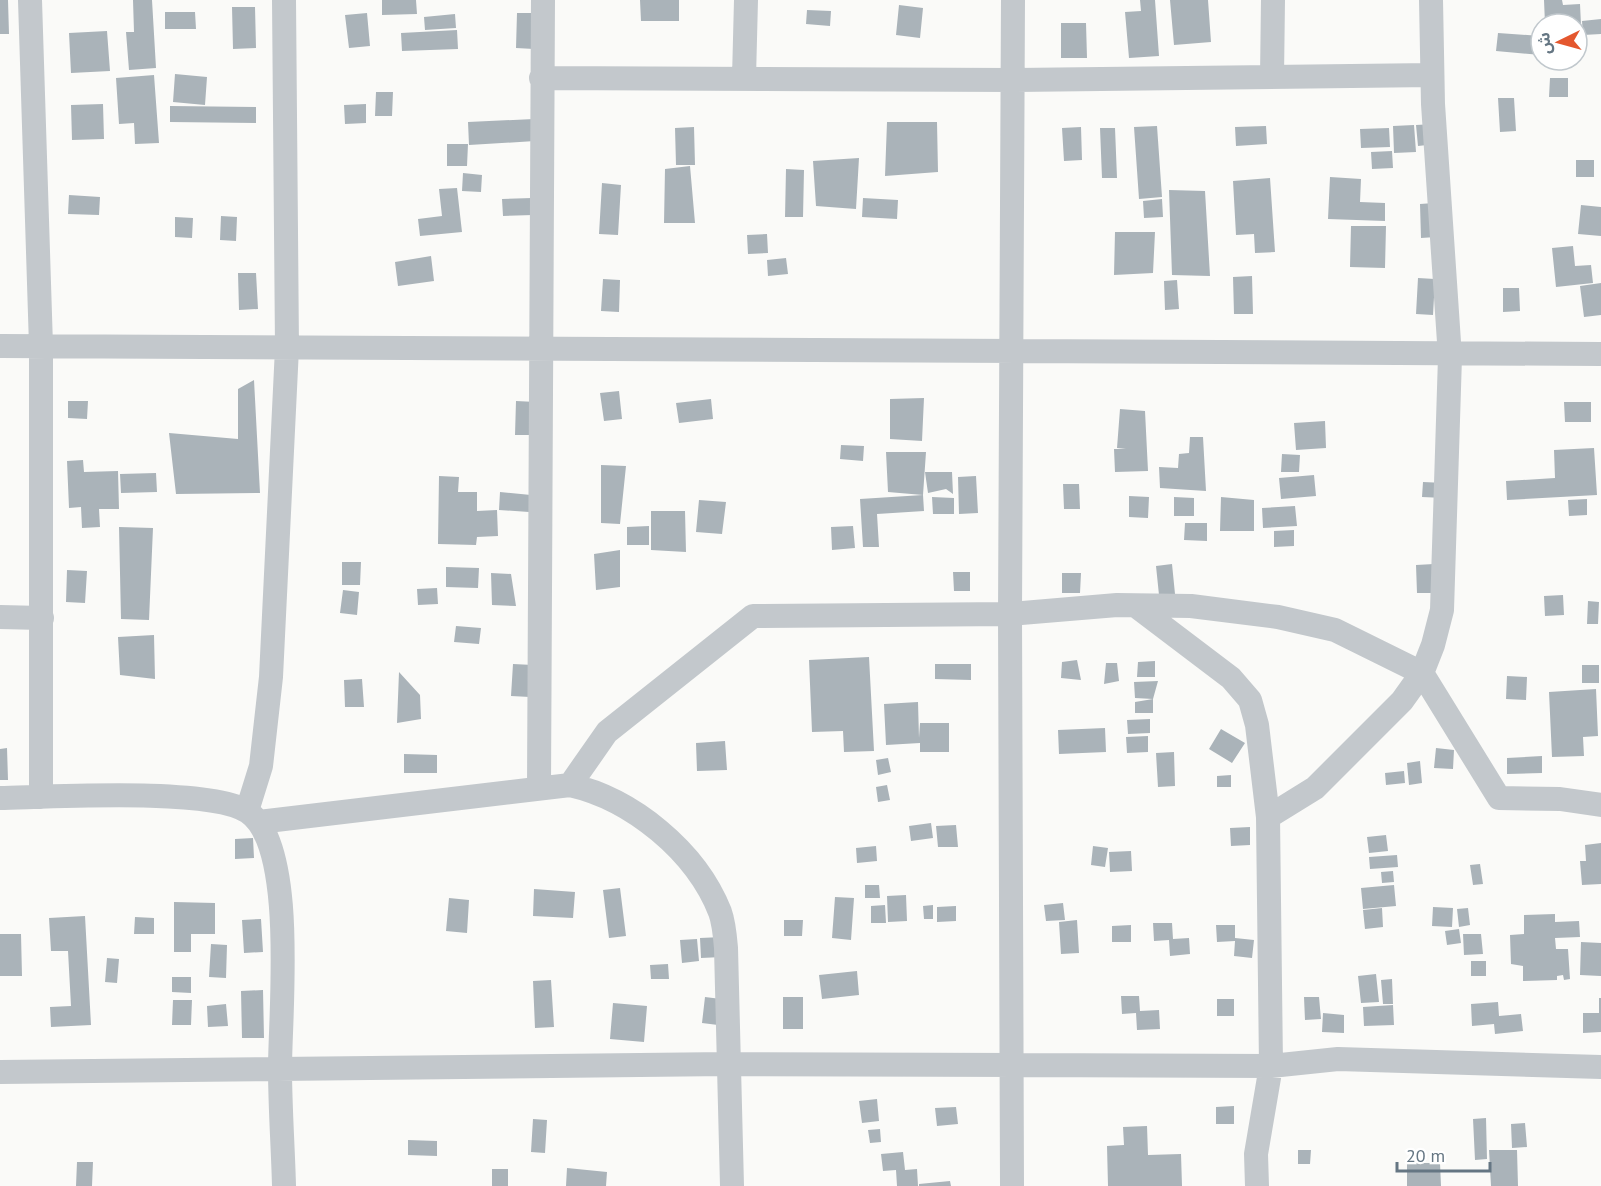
<svg xmlns="http://www.w3.org/2000/svg" width="1601" height="1186" font-family="'PT Sans','Noto Sans Arabic',sans-serif">
  <rect width="100%" height="100%" fill="#fafaf8"/>
  <path fill="#aab3b9" d="M0,0H8L9,34H0Z
    M133,0H152L156,68L129,70L126,32H134Z
    M382,0H416L417,14L382,15Z
    M640,0H679V21H641Z
    M1140,0H1155L1159,56L1129,58L1125,12L1141,11Z
    M1170,0H1208L1211,42L1174,45Z
    M1544,0H1562L1563,5L1580,4L1581,25L1545,24Z
    M899,5L923,8L920,38L896,35Z
    M232,7H255L256,48L233,49Z
    M807,10L831,11L830,26L806,24Z
    M165,12H195L196,29H165Z
    M367,13L370,46L349,48L345,15Z
    M517,13H535L534,49L516,48Z
    M455,14L456,28L425,30L424,17Z
    M1601,19V34L1583,35L1582,21Z
    M1061,23H1086L1087,58H1061Z
    M457,30L458,49L402,51L401,33Z
    M107,31L110,71L71,73L69,33Z
    M1498,33L1541,36V55L1496,51Z
    M175,74L207,77L205,105L173,102Z
    M154,75L159,143L135,144L134,123L119,124L116,78Z
    M1550,78H1568V97H1549Z
    M376,92H393L392,116H375Z
    M1498,98H1514L1516,131L1500,132Z
    M103,104L104,139L72,140L71,105Z
    M366,104V123L345,124L344,105Z
    M170,106L256,107V123L170,122Z
    M534,119L535,141L469,145L468,122Z
    M887,122H937L938,172L885,176Z
    M1434,124L1436,144L1418,146L1416,125Z
    M1414,125L1416,152L1394,153L1393,126Z
    M1157,126L1162,197L1139,199L1134,127Z
    M1266,126L1267,144L1236,146L1235,127Z
    M694,127L695,165H676L675,128Z
    M1081,127L1082,160L1064,161L1062,128Z
    M1100,128H1115L1117,178H1102Z
    M1389,128L1390,147L1361,148L1360,129Z
    M447,144H468L467,166H447Z
    M1392,151L1393,168L1372,169L1371,152Z
    M859,158L856,209L816,206L813,161Z
    M1576,160H1594V177H1576Z
    M690,166L695,223H664L665,169Z
    M786,169L804,170L803,217H785Z
    M463,173L482,175L481,192L462,191Z
    M1330,177L1361,179L1360,202L1385,203V221L1328,219Z
    M1270,178L1275,252L1255,253L1254,234L1236,235L1233,181Z
    M602,183L621,185L618,235L599,234Z
    M457,188L462,232L420,236L418,219L442,216L439,189Z
    M1169,190L1205,191L1210,276L1172,275Z
    M69,195L100,197L99,215L68,214Z
    M532,198L533,215L503,216L502,199Z
    M863,198L898,200L897,219L862,217Z
    M1162,199L1163,217L1144,218L1143,201Z
    M1434,203L1436,237L1421,238L1420,204Z
    M1581,205L1601,207V236L1578,234Z
    M221,216L237,217L236,241L220,240Z
    M175,217L193,218L192,238L175,237Z
    M1351,226H1386L1385,268L1350,267Z
    M1115,232H1155L1153,273L1114,275Z
    M767,234L768,253L748,254L747,235Z
    M1573,246L1575,266L1591,265L1593,283L1556,287L1552,248Z
    M431,256L434,281L398,286L395,262Z
    M786,258L788,274L768,276L767,260Z
    M238,273H256L258,309L239,310Z
    M1252,276L1253,314H1234L1233,277Z
    M1418,278L1435,279L1433,315L1416,314Z
    M603,279L620,280L619,312L601,311Z
    M1177,280L1179,309L1165,310L1164,281Z
    M1601,283V315L1584,317L1580,286Z
    M1503,288H1519L1520,311L1503,312Z
    M254,380L260,493L176,494L169,433L238,439V389Z
    M619,391L622,419L604,421L600,393Z
    M924,398L922,441L890,439V399Z
    M711,399L713,419L679,423L676,403Z
    M68,401H88L87,419L68,418Z
    M516,401L536,402L534,435H515Z
    M1564,402H1591V422H1565Z
    M1120,409L1145,411L1148,471L1115,472L1114,449H1126L1117,448Z
    M1325,421L1326,448L1296,450L1294,423Z
    M1190,437H1203L1206,491L1160,488L1159,467L1178,468L1179,454L1189,453Z
    M841,445L864,446L863,461L840,459Z
    M1594,448L1597,495L1507,500L1506,481L1555,478L1554,450Z
    M886,452H926L923,495L888,492Z
    M1282,454L1300,455L1299,472H1281Z
    M83,460L84,472L118,471L119,509H99L100,527L82,528L81,507L69,508L67,461Z
    M601,465L626,466L620,524L601,523Z
    M925,472H952L953,494L946,489L928,493Z
    M156,473L157,492L121,493L120,474Z
    M1314,475L1316,496L1281,499L1279,478Z
    M439,476L459,477L458,492H477V511L497,510L498,536L477,537L476,545L438,544Z
    M976,476L978,513L959,514L958,477Z
    M1423,482L1445,483L1444,498L1422,497Z
    M1063,484H1079L1080,509H1064Z
    M500,492L531,495L529,512L499,510Z
    M923,495L924,511L877,514L879,547H863L860,499Z
    M1129,496L1149,497L1148,518L1129,517Z
    M932,497L954,498V514H933Z
    M1174,497L1194,498V516H1174Z
    M1221,497L1254,500V531H1220Z
    M1587,499V515L1569,516L1568,500Z
    M699,500L726,502L722,534L696,532Z
    M1295,506L1297,526L1263,528L1262,508Z
    M651,511H685L686,552L651,550Z
    M1185,523H1207V541L1184,540Z
    M649,526V545H627V527Z
    M853,526L855,548L832,550L831,527Z
    M119,527L153,528L149,620L121,619Z
    M1294,530V546L1274,547V531Z
    M620,550V587L596,590L594,554Z
    M342,562H361L360,585H342Z
    M1172,564L1175,594L1159,595L1156,566Z
    M1434,564L1435,593H1417L1416,565Z
    M446,567L479,568L478,588L446,587Z
    M67,570L87,571L85,603L66,602Z
    M953,572H970V591H954Z
    M491,573L511,574L516,606L492,605Z
    M1062,573H1081L1080,593H1062Z
    M437,588L438,604L418,605L417,589Z
    M343,590L359,592L357,615L340,613Z
    M1563,595L1564,615L1545,616L1544,596Z
    M1588,601L1599,602L1598,624H1587Z
    M456,626L481,628L479,644L454,642Z
    M154,635L155,679L120,675L118,637Z
    M869,657L874,751L844,752L843,731L812,732L809,660Z
    M1077,660L1081,680L1061,678L1062,662Z
    M1155,661V677H1137L1138,662Z
    M1106,663H1117L1119,681L1104,684Z
    M513,664L533,665L530,697L511,696Z
    M935,664H971V680L935,679Z
    M1582,665H1599V683H1582Z
    M399,672L420,695L421,719L397,723Z
    M1507,676L1527,677L1526,700L1506,699Z
    M362,679L364,707H345L344,680Z
    M1158,681L1153,699L1135,698L1134,682Z
    M1596,689L1598,736L1583,737L1584,756L1552,757L1549,692Z
    M1153,699V713H1135V702Z
    M918,702L919,738L920,723H949V752H920V743L886,745L884,704Z
    M1150,719V733L1128,734L1127,720Z
    M1105,728L1106,752L1059,754L1058,730Z
    M1221,729L1245,743L1232,763L1209,749Z
    M1148,736V752L1127,753L1126,737Z
    M725,741L727,770L697,771L696,743Z
    M7,748L8,780H0V749Z
    M1436,748L1454,750L1453,769L1434,768Z
    M1174,752L1175,786L1158,787L1156,753Z
    M404,754L437,755V773H404Z
    M1542,756V773L1507,774V758Z
    M888,758L891,772L878,775L876,760Z
    M1420,761L1422,783L1409,785L1407,763Z
    M1404,771L1405,783L1386,785L1385,773Z
    M1231,775V787H1217V776Z
    M887,785L890,800L878,802L876,787Z
    M931,823L933,838L911,841L909,826Z
    M956,825L958,847H938L936,826Z
    M1250,827V845L1231,846L1230,828Z
    M1386,835L1388,851L1369,853L1367,837Z
    M253,838L254,858L235,859V839Z
    M1601,843V884L1582,885L1580,861H1586L1585,845Z
    M876,846L877,861L857,863L856,848Z
    M1093,846L1108,848L1105,867L1091,865Z
    M1131,851L1132,871L1110,872L1109,852Z
    M1397,855L1398,867L1370,869L1369,857Z
    M1480,864L1483,884L1473,885L1470,865Z
    M1393,871L1394,882L1382,883L1381,872Z
    M865,885H879L880,898H865Z
    M1394,885L1396,906L1363,909L1361,888Z
    M620,888L626,936L609,938L603,890Z
    M534,889L575,892L573,918L533,916Z
    M906,895L907,921L888,922L887,896Z
    M835,897L854,898L851,940L832,938Z
    M449,898L469,900L467,933L446,931Z
    M174,902L215,903V934H191V952H174Z
    M1063,903L1065,920L1046,921L1044,905Z
    M885,905L886,923H871V906Z
    M933,905V919H924L923,906Z
    M956,906V921L937,922V907Z
    M1433,907L1453,908L1452,927L1432,926Z
    M1382,908L1383,927L1365,929L1363,910Z
    M1468,908L1470,925L1459,927L1457,909Z
    M1555,914V922L1579,921L1580,937L1555,938L1556,949H1568L1570,979L1564,980L1563,975L1557,976V980L1523,981V966L1511,964L1510,935L1524,934V915Z
    M85,916L91,1025L51,1027L50,1007L71,1006L68,951H51L49,918Z
    M135,917L154,918V934H134Z
    M261,919L263,952L244,953L242,920Z
    M784,920H803L802,936H784Z
    M1077,920L1079,953L1061,954L1059,922Z
    M1153,923H1172L1173,939L1189,938L1190,954L1170,956L1169,940L1154,941Z
    M1131,925V942H1112V926Z
    M1216,925H1235V938L1254,940L1252,958L1234,956L1235,941L1217,942Z
    M1459,929L1461,943L1447,945L1445,931Z
    M0,934H21L22,976H0Z
    M1463,934H1481L1483,954L1464,955Z
    M722,937V957L701,958L700,938Z
    M697,939L699,961L682,963L680,940Z
    M1581,942L1601,943V976L1580,975Z
    M211,944L227,945L226,978L209,977Z
    M107,958L119,959L117,983L105,982Z
    M1471,961H1486V976H1471Z
    M668,964L669,979H651L650,965Z
    M857,971L859,995L822,999L819,975Z
    M1376,974L1379,1002L1361,1003L1358,976Z
    M172,977H191V993L172,992Z
    M1392,979L1393,1004H1383L1381,980Z
    M551,980L554,1027L535,1028L533,981Z
    M263,990L264,1038H242L241,991Z
    M1121,996H1139L1140,1011L1159,1010L1160,1029L1137,1030L1136,1013L1122,1014Z
    M705,997L721,999L718,1025L702,1023Z
    M783,997H803V1029H783Z
    M1304,997H1319L1321,1019L1305,1020Z
    M1599,998H1601V1032L1583,1033V1013H1599Z
    M1217,999H1234V1016H1217Z
    M173,1000H192L191,1025H172Z
    M1498,1002L1499,1016L1521,1014L1523,1031L1495,1034L1494,1024L1472,1026L1471,1004Z
    M613,1003L647,1006L644,1042L610,1039Z
    M226,1004L228,1026L208,1027L207,1006Z
    M1393,1005L1394,1025L1364,1026L1363,1007Z
    M1323,1013L1344,1015V1033L1322,1032Z
    M877,1099L879,1121L862,1123L859,1101Z
    M1234,1106V1124H1216V1107Z
    M956,1107L958,1124L937,1126L935,1108Z
    M1486,1118L1487,1159L1475,1160L1473,1119Z
    M533,1119L547,1120L545,1153L531,1152Z
    M1525,1123L1527,1147L1512,1148L1511,1124Z
    M1147,1126L1148,1155L1181,1154L1182,1186H1108L1107,1146L1124,1145L1123,1127Z
    M880,1129L881,1142L870,1143L868,1130Z
    M408,1140L437,1141V1156L408,1155Z
    M1298,1150H1311L1310,1164H1298Z
    M1489,1150H1517L1518,1186H1491Z
    M903,1152L905,1170L917,1169L918,1186H897L896,1170L883,1171L881,1154Z
    M77,1162H93L92,1186H76Z
    M1407,1163H1440L1441,1186H1407Z
    M567,1168L607,1172L606,1186H566Z
    M492,1169H508V1186H492Z
    M950,1181L951,1186H919V1184Z"/>
  <g fill="none" stroke-linecap="round" stroke-linejoin="round">
    <path stroke="#c3c8cc" stroke-width="24" d="M30,0L41,346V797
      M1272,77L1273,0
      M541,78L1013,80L1432,75
      M744,78L746,0
      M0,346L1601,354
      M1136,606L1231,678L1250,700L1257,725L1268,817L1271,1066L1256,1154L1257,1186
      M0,617L42,618
      M570,785L607,732L753,616L1010,614L1117,605L1191,606L1278,617L1335,630L1422,673L1499,798L1560,799L1601,805
      M539,787L543,0
      M0,798C49,797 212,787 248,812C297,845 280,1013 280,1068C280,1107 283,1147 284,1186
      M247,811L261,766L271,677L287,348L284,0
      M1268,817L1315,788L1402,701L1422,673L1433,645L1442,610L1450,357L1433,104L1431,0
      M259,822L570,785C632,799 696,851 720,912C724,923 725,936 726,948L732,1186
      M0,1072L727,1064L1271,1066L1338,1059L1601,1067
      M1012,1186L1010,614L1013,0"/>
  </g>
  <g transform="translate(1559 42) rotate(265)"><circle r="28" fill="#ffffff" stroke="#c1c8cd" stroke-width="1.5"/>
  <path d="M0-4.5L10 22L0 15L-10 22Z" fill="#e4572e"/>
  <text y="-9" font-size="16" font-weight="bold" text-anchor="middle" fill="#657683">ش</text>
  </g>
  <path d="M1397 1162v9h93v-9" fill="none" stroke="#657683" stroke-width="3"/>
  <text x="1406" y="1162" font-size="18" fill="#657683" stroke="#ffffff" stroke-width="4.5" paint-order="stroke">20 m</text>
</svg>
